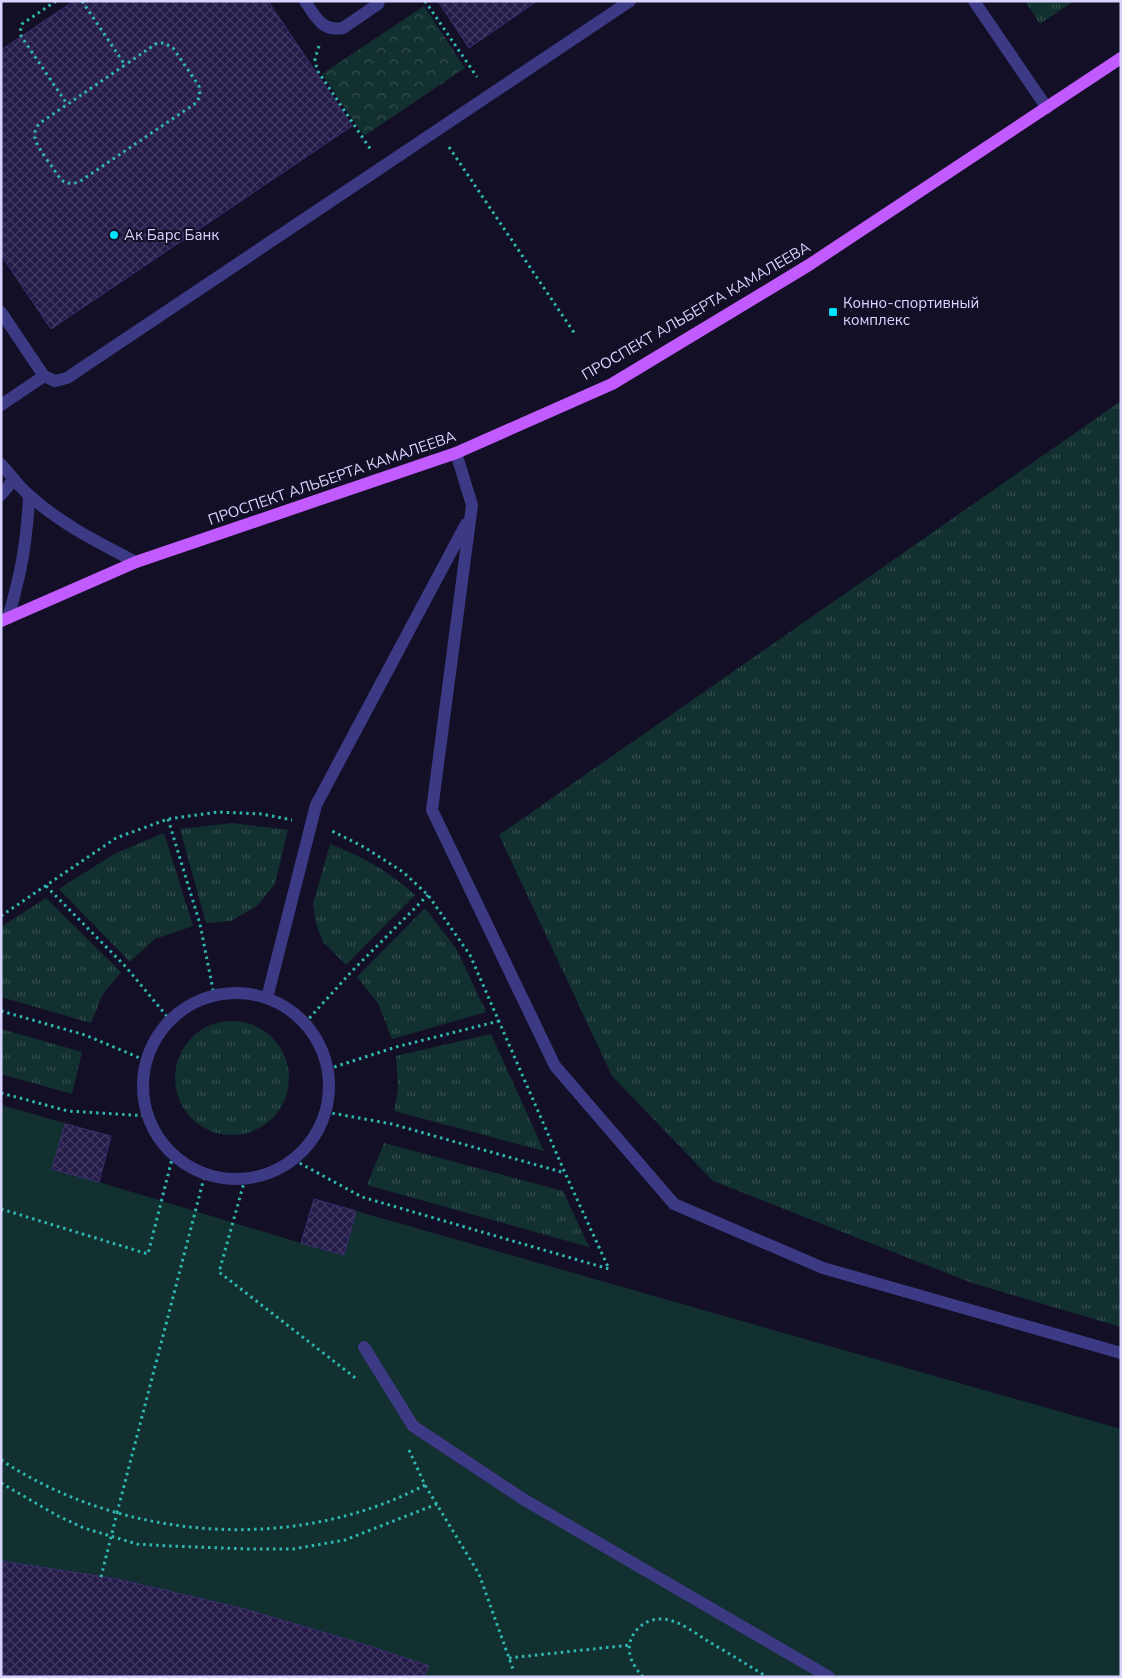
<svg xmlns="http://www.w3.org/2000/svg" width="1122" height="1678" font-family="'Nunito Sans',sans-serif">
  <defs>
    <pattern id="grass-tufts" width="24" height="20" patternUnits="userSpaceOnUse" patternTransform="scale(1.25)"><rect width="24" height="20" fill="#12302f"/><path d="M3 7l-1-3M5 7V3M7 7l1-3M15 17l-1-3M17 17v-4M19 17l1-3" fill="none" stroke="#344d4e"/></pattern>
    <pattern id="park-crowns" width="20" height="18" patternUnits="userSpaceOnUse" patternTransform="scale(1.25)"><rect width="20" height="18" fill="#12302f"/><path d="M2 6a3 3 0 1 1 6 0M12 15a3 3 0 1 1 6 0" fill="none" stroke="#344d4e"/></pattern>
    <pattern id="building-cross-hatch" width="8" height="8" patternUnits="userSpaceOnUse" patternTransform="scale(1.25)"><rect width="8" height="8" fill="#241b47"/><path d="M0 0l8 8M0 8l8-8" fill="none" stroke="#433b63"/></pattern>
  </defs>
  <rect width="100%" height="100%" fill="#130f26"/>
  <path fill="url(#grass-tufts)" d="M1025,1H1074L1040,24Z
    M1121,401V1327L972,1283L713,1181L612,1076L499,835Z
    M232,823L288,830L275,884L257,906L231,921L206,923L180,829Z
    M164,833L193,926L155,939L130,962L59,889L114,854Z
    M330,844C363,857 389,871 415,895L346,965L323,942L316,924L313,904Z
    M46,898L121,972L103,994L91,1023L1,997V927Z
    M425,908L457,950L486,1012L392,1039L378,1003L357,977Z
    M175 1078a57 57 0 1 1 114 0a57 57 0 1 1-114 0Z
    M1,1029L82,1052L72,1094L1,1074Z
    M491,1034L544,1151L394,1111L398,1090L396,1056Z
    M384,1143L563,1191L589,1247L367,1185Z"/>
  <path fill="url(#park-crowns)" d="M424,6L465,68L364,136L322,74Z"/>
  <path fill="#12302f" d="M1,1105L111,1136L99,1182L301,1243L314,1199L1121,1429V1677H1Z"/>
  <path fill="url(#building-cross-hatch)" stroke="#3b2d73" d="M74,1H268L352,126L51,329L1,255V50Z
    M438,1H537L469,48Z
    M65,1124L111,1136L99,1182L52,1169Z
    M314,1199L356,1211L344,1255L301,1243Z
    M1,1561L117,1579L241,1608L366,1645L429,1666L423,1677H1Z"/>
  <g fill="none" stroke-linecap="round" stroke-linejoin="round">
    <path stroke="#2fb8b0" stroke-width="3" stroke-dasharray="2.5 4" stroke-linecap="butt" d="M56,1L22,24L20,32L21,36L67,104
      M82,1L125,65L40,123C36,127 34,132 35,138C36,147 56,171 61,180C68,184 72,184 79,182L196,103L200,96L199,86L173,48L164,43H157L125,65
      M425,1L477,77
      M319,46L315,59L317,70L371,150
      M449,147L575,334
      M168,819L200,924L214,995
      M46,886L126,967L170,1020
      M1,916L116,838L168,819L218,812L262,814L292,820
      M1,1011L85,1035L147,1061
      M305,1023L352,971L428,895
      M328,1069L396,1047L499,1021
      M1,1093L68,1111L148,1116
      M326,1112L392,1124L565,1173
      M294,1160L362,1197L609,1269L565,1173L470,955L428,895L403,872L364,847L332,831
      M245,1179L219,1272L358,1380
      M1,1209L148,1254L173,1155
      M409,1450L425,1485L479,1574L514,1672
      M1,1460C124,1541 294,1554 425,1485
      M1,1483L58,1516L84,1528L137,1544L169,1546L248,1549H293L345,1540L437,1504
      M117,1513L205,1174
      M509,1658L630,1645
      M643,1677C634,1667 627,1656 630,1642C634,1628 648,1618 662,1619C680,1620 696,1634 711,1643C730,1654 748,1665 767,1677"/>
    <path stroke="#3d3a85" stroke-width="12" d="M305,1C315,16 322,32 343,28L378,4L379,1
      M974,1L1047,108
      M1,312L44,376L55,381L67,378L630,1
      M1,405L44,376
      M456,453L472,505L432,810L555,1066L674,1204L823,1268L1121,1353
      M1,464C10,474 19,487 30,496C61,524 99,543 136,562
      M1,495L14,479
      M8,618C21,574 27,541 29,496
      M143 1086a93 93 0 1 1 186 0a93 93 0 1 1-186 0Z
      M267,998L316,805L466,524
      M364,1347L413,1426L523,1499L829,1677"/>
    <path stroke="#c25bff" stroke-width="12" d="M1,621L136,562L456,453L612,384L809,265L1121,58"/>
    <path stroke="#2fb8b0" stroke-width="3" stroke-dasharray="2.5 4" stroke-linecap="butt" d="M101,1577L117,1513"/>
  </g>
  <g fill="#00e5ff" stroke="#130f26" stroke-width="2">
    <circle cx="114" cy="235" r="5"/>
    <rect x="828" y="307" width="10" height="10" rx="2.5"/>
  </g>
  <g text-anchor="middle" stroke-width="4" stroke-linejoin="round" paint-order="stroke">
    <g font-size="15" fill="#d9d4ff" stroke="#130f26" text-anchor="start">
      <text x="124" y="240">Ак Барс Банк</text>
      <text x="843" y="308">Конно-спортивный<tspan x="843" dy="17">комплекс</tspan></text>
    </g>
    <g font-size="15" fill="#d9d4ff" stroke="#130f26">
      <text transform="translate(696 311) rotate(-30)" y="5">ПРОСПЕКТ АЛЬБЕРТА КАМАЛЕЕВА</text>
      <text transform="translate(332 478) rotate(-19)" y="5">ПРОСПЕКТ АЛЬБЕРТА КАМАЛЕЕВА</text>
    </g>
  </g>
  <rect width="1122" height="1678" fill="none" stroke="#d9d4ff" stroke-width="5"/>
</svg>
